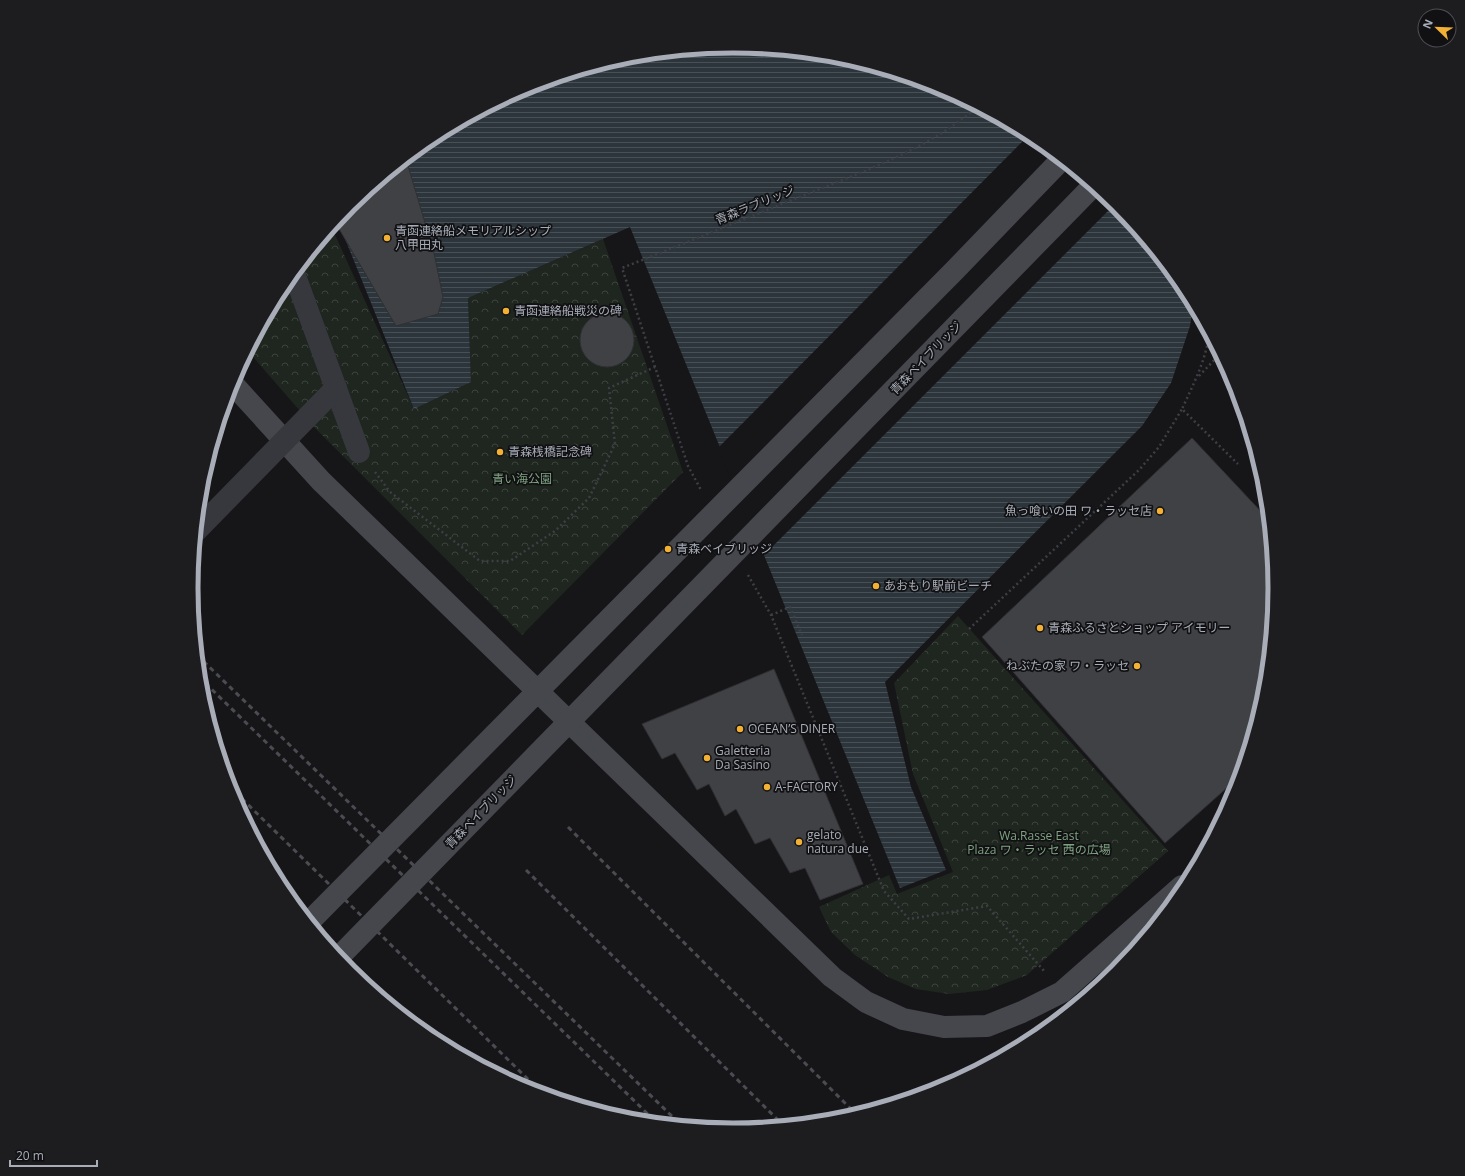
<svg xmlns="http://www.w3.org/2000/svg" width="1465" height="1176" font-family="'Open Sans','Noto Sans JP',sans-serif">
  <defs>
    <pattern id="park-crowns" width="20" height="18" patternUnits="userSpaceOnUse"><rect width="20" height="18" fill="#1e261f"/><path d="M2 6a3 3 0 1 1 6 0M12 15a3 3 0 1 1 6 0" fill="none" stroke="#3c433d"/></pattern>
    <pattern id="water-rules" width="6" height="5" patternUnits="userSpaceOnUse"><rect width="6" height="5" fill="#2c353c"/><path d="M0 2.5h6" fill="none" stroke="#485056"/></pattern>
  </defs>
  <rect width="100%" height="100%" fill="#161618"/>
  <path fill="url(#park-crowns)" d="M331,226L414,409L471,382L468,298L603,239L683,472L522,635L314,427L248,351L282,287Z
    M958,616L1168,851L1027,975L987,990L949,994L916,989L888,977L855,955L831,932L819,907L889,875L897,894L953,872L913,774L894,683Z"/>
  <path fill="url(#water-rules)" d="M733,46L838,56L940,87L1034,137L1116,205L1183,287L1193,306L1190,326L1171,383L1142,426L885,682L911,787L946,870L900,888L630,227L468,298L471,382L414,409L337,219L349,205L432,137L525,87L627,56Z"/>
  <path fill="#161618" d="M1029,135L1115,204L762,557L718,448Z"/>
  <path fill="#404145" stroke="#303034" d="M406,159L434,253L443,297L438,314L396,326L335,222L349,205Z
    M580 340a27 27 0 1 1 54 0a27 27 0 1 1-54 0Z
    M1192,438L1268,519L1274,588L1264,694L1239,777L1165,843L982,637Z
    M774,669L863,884L820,900L805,868L790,873L770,838L755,844L736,809L725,816L709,784L697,790L675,753L662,759L642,724Z"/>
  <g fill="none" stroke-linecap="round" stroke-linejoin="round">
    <path stroke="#3d3f44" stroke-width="2.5" stroke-dasharray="2 3" stroke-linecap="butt" d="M1209,336C1205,362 1193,385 1182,409L1238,464
      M655,367L622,268C683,244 744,219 805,195C864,171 929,149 977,107
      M1199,376L1219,355
      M375,472L390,492L480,561H510L555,531L589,498L615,444L609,388L655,367L688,466L701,490
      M748,575L771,615L884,891L909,919L987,906L1045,972
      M771,615L790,607L802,635
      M969,629L1139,470L1159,447L1182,409"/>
    <path stroke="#37383d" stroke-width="22" d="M294,273L359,452"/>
    <path stroke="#45474d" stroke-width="22" d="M231,382L321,481L832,977L866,1002L903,1019L944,1027L987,1026L1022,1012L1062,992L1182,886L1184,888"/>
    <path stroke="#4a4c52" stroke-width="3" stroke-dasharray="5 4" stroke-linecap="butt" d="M197,655L681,1125
      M199,677L656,1122
      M229,786L543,1094
      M568,827L856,1114
      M526,870L783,1125"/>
    <path stroke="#37383d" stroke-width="22" d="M196,531L336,388"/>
    <path stroke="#45474d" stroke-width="22" d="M309,922L955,270L1061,160
      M338,958L1093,186"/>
  </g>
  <g fill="#f2b134" stroke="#111113" stroke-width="1.5">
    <circle cx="387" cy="238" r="4"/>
    <circle cx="506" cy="311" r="4"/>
    <circle cx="500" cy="452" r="4"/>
    <circle cx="1160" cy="511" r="4"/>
    <circle cx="668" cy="549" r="4"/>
    <circle cx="876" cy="586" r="4"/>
    <circle cx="1040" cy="628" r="4"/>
    <circle cx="1137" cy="666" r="4"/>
    <circle cx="740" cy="729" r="4"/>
    <circle cx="707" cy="758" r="4"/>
    <circle cx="767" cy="787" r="4"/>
    <circle cx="799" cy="842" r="4"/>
  </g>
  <g text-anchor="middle" stroke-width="3.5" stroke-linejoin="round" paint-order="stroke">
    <g font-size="12" fill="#a8adb8" stroke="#111113">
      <text transform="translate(755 205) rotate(-22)" y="4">青森ラブリッジ</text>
      <text transform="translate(926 358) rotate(-46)" y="4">青森ベイブリッジ</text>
      <text transform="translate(481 812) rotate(-46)" y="4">青森ベイブリッジ</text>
    </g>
    <g font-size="12" fill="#a8adb8" stroke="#111113" text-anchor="start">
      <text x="395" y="235">青函連絡船メモリアルシップ<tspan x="395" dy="14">八甲田丸</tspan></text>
      <text x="514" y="315">青函連絡船戦災の碑</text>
      <text x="508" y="456">青森桟橋記念碑</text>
      <text x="1152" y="515" text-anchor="end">魚っ喰いの田 ワ・ラッセ店</text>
      <text x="676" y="553">青森ベイブリッジ</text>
      <text x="884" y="590">あおもり駅前ビーチ</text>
      <text x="1048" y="632">青森ふるさとショップ アイモリー</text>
      <text x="1129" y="670" text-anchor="end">ねぶたの家 ワ・ラッセ</text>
      <text x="748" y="733">OCEAN’S DINER</text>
      <text x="715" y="755">Galetteria<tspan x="715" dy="14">Da Sasino</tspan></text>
      <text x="775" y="791">A-FACTORY</text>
      <text x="807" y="839">gelato<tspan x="807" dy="14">natura due</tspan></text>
    </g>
    <g font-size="12" fill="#7fa381" stroke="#111113">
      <text x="522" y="483">青い海公園</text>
      <text x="1039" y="840">Wa.Rasse East<tspan x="1039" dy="14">Plaza ワ・ラッセ 西の広場</tspan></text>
    </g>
  </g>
  <path d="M0 0H1465V1176H0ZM198 588a535 535 0 1 1 1070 0a535 535 0 1 1-1070 0Z" fill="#1d1d20" fill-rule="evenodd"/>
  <path fill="none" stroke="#a8adb8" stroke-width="5" d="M198 588a535 535 0 1 1 1070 0a535 535 0 1 1-1070 0Z"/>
  <g transform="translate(1437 28) rotate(293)"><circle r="19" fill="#111113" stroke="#4d4f55"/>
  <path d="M0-3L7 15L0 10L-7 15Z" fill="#f2b134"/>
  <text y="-6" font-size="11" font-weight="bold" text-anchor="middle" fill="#a8adb8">N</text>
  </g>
  <path d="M10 1160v6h87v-6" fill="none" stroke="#a8adb8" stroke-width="2"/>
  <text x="16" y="1160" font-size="12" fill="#a8adb8" stroke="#111113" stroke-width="3" paint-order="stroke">20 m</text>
</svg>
